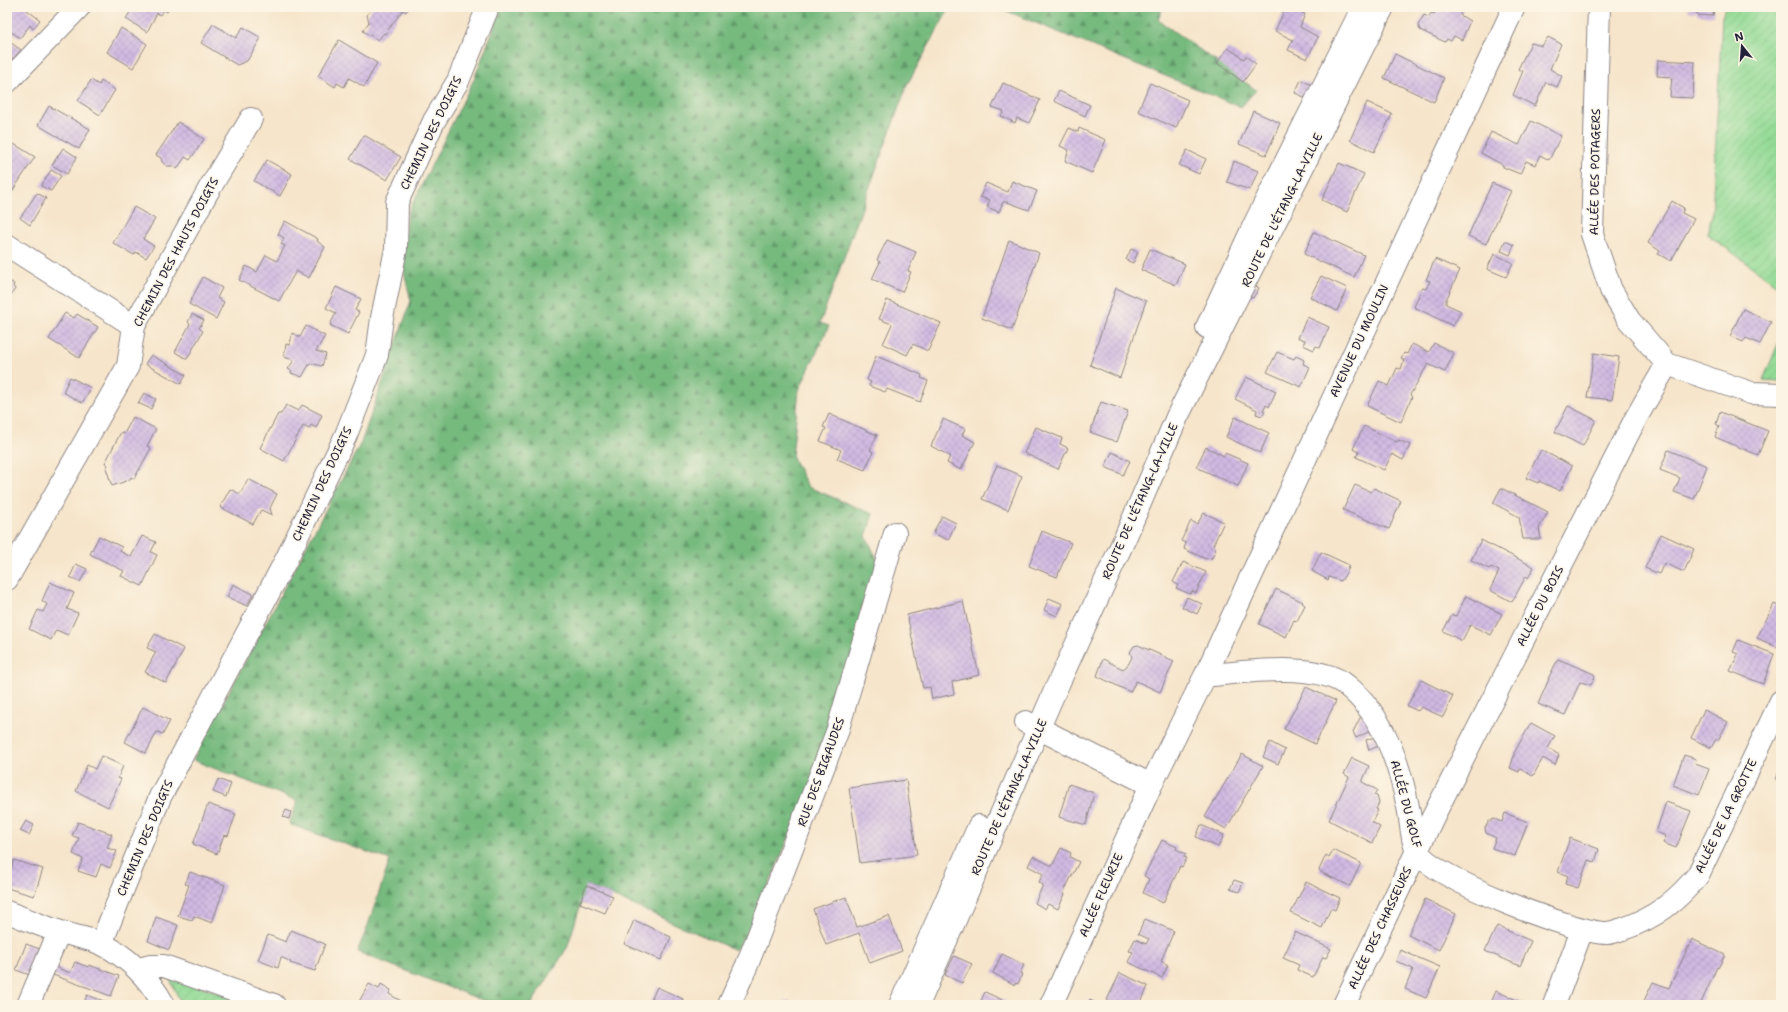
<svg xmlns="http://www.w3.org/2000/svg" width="1788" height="1012" font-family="'Shantell Sans',sans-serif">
  <defs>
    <pattern id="forest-firs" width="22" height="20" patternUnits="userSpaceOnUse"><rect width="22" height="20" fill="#76ba7e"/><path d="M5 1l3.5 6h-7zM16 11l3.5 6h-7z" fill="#609768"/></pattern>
    <pattern id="garden-furrows" width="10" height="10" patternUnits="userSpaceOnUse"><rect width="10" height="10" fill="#93da95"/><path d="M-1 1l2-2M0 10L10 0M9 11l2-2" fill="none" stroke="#7ebb81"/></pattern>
    <pattern id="building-cross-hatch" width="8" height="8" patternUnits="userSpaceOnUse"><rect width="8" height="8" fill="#d0b9e2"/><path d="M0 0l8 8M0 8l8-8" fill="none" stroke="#b29fc3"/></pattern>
  </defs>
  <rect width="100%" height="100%" fill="#fcf5e5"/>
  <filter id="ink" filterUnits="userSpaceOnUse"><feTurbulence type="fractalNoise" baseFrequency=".025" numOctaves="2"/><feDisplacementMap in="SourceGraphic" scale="8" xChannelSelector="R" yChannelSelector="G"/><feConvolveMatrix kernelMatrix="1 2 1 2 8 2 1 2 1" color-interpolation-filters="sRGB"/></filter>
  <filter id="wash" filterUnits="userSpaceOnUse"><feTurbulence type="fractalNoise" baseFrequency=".012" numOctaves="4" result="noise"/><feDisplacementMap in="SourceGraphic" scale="16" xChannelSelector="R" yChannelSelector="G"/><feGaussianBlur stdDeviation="0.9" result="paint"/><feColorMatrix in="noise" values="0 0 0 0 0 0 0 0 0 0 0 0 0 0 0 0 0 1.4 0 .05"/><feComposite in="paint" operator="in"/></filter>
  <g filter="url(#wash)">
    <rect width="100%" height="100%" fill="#f6e5cb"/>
    <path fill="url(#forest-firs)" stroke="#4c6e5c" d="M502,7H950L907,85L820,323L829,326L799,390L792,456L808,487L873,514L866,536L881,567L832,737L748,933L735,950L587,885L567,948L531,1005H495L357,952L367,928L390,860L289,824L298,801L193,760L361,443L411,301L401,258L408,213L474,79Z
      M997,7H1163L1158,20L1256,90L1241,107Z"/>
    <path fill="url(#garden-furrows)" stroke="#5a7e68" d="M1725,7H1781V288L1707,234L1712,216L1722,17Z
      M1781,337V381L1763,380Z
      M168,975L253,1005H182Z"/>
    <g id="blocks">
      <path fill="url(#building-cross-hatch)" d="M8,7H29L27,10L40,20L33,29L30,25L20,38L7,29Z
        M133,7H170L167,12L164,10L160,15L157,13L147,32L126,19Z
        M373,7H410L406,12L403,10L385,34L384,33L378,40L363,31L369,22L367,15Z
        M1286,7H1290L1305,14L1300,27L1318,37L1307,59L1288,50L1293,40L1275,31Z
        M1437,7H1464L1460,15L1470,21L1462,40L1454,36L1451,41L1447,39L1445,42L1420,30L1418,25L1424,15L1429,17L1431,13L1434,14Z
        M1689,7H1714L1713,16L1697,15V12L1688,11Z
        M213,24L236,38L243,27L261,38L247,61L237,65L201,43Z
        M121,28L147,44L133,68L107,52Z
        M1548,37L1561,44L1550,69L1562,76L1557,87L1546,82L1535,106L1513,95L1523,71L1518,69L1531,43L1542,46Z
        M7,40L21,50L13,59L7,54Z
        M339,40L377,63L364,87L349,78L344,87L337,83L335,87L318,76Z
        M1228,48L1244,59L1246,56L1256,64L1243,82L1217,63Z
        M1395,54L1444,78L1434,102L1384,78Z
        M1658,60L1695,62L1693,98L1670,97L1672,77L1657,76Z
        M91,80L99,85L101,81L115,90L100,115L78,101Z
        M1301,80L1319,88L1313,101L1295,93Z
        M1003,83L1040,100L1029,123L1017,118L1015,123L1001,116L1004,111L992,107Z
        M1150,83L1188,100L1176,128L1138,111Z
        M1059,91L1090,105L1085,116L1054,101Z
        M1367,102L1392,114L1374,152L1350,140Z
        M49,106L90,129L79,149L38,125Z
        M1253,111L1280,123L1266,155L1239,144Z
        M1531,121L1561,136L1549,160L1540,155L1535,165L1526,161L1520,174L1503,167V165L1481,153L1491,132L1519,145Z
        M178,122L204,139L190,160L185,157L177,169L173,166H167L162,162L161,158L156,155Z
        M1069,128L1078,132L1079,128L1106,140L1092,173L1065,161L1069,150L1060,146Z
        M364,135L401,157L387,180L350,159Z
        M14,144L35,157L9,196L7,195V156Z
        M63,148L77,157L67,174L52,165Z
        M1187,150L1206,159L1199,174L1179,165Z
        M267,160L292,174L280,196L254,181Z
        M1234,161L1258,171L1250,190L1227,182Z
        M1339,163L1364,174L1347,212L1322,200Z
        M51,170L61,176L51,191L41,186Z
        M1012,181L1037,191L1029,210L1007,202H1003L999,212L987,207L990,200L980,197L986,183L1008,192Z
        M1492,183L1511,191L1486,244L1468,236Z
        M37,193L46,198L30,225L20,218Z
        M1672,201L1684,208L1682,213L1694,219L1671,261L1658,254L1660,251L1648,243Z
        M134,207L155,219L143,239L154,246L146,258L136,252L134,255L113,243Z
        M285,221L318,239L317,241L325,247L309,278L296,271L279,301L239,280L246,266L257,272L266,255L277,261L285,246L281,244L284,238L278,234Z
        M1314,232L1364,255L1354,277L1304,254Z
        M887,240L916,252L908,271L911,272L902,292L872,279L880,262L877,260Z
        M1009,240L1039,253L1012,330L982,318Z
        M1505,241L1514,245L1510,255L1501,251Z
        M1131,249L1138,252L1133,263L1126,260Z
        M1150,249L1185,264L1176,285L1141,270Z
        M1494,254L1513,263L1506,277L1487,269Z
        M1435,259L1460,270L1446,300V304L1461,311L1453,326L1414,307L1422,288L1426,289L1430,281L1426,280Z
        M1321,276L1347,288L1337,311L1310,297Z
        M203,277L222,288L217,298L224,302L216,319L189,304Z
        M7,279L14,284L13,286L15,289L11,295H7Z
        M1251,283L1259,288L1253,298L1244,295Z
        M336,287L361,299L355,310L359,312L348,334L330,325L336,313L326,308Z
        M1116,288L1146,301L1120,378L1090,365Z
        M887,300L941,323L928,351L913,344L907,355L883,344L892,324L879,319Z
        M1743,309L1771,322L1760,344L1746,338L1743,342L1730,336Z
        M65,313L74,318L77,314L98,327L79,358L49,339Z
        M192,314L204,320L199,328L203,331L187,359L175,352L190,324L188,322Z
        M1307,317L1329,327L1320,348L1316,346L1314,350L1303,345L1305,340L1298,338Z
        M306,326L325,336L316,351L326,354L322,366L310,363L302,377L291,373L292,371L288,369L294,360L284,357L286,344L290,345L292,333L300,337Z
        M1434,343L1454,353L1445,372L1428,364L1410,395L1412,397L1401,422L1367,406L1379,381L1389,386L1397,368L1401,369L1404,360L1401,358L1404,353L1407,354L1412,344L1429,352Z
        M1277,352L1294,359L1296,356L1304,360L1303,364L1310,367L1301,387L1267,372Z
        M1594,353L1619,357L1612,400L1587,397Z
        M151,355L186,375L181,384L145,364Z
        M876,356L922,375L921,378L928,381L920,402L887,389L885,392L869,386L871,382L867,380Z
        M70,377L91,388L82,403L63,392Z
        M1246,377L1276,391L1269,407L1266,405L1263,410L1265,411L1262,416L1256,414L1257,410L1235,399Z
        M144,393L156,399L151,409L138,403Z
        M1101,402L1128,411L1117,442L1090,432Z
        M286,405L298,411L302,405L322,415L316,428L311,425L309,429L303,426L284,461L260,448L278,414H281Z
        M1568,406L1596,420L1583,446L1555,432Z
        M1720,412L1768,431L1758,455L1715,437L1719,426L1716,424Z
        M829,414L877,435L870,450L873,452L865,470L837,459L841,450L820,441L826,428L823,427Z
        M133,417L156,429L147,446L151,448L134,479L131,477L129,480L112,486L106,468L108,465L105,463L121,432L124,434Z
        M1235,417L1269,433L1260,453L1226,437Z
        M943,419L965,429L962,435L975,442L961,470L947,463L950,456L931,446Z
        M1364,426L1397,442L1399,440L1410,445L1403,460L1392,454L1384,470L1356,457L1359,452L1353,449Z
        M1036,427L1062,438L1060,444L1068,448L1058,469L1024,453Z
        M1206,447L1224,456L1225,453L1248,463L1238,486L1196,467Z
        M1541,450L1572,466L1560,491L1539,481L1538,483L1526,478Z
        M1668,450L1707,466L1694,499L1674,492L1680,478L1660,470Z
        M1112,452L1130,461L1123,475L1105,467Z
        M997,465L1022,476L1008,510L982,499Z
        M248,479L277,494L270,508L272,515L261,510L253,524L220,507L230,489L240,494Z
        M1355,485L1371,492L1374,488L1401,501L1389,529L1343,510Z
        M1501,488L1548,512L1539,528L1541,539H1523L1519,517L1493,503Z
        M1204,513L1224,522L1213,545L1216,549L1212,558L1206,559L1184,549L1186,543L1181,541L1191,521L1197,524Z
        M942,516L956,523L948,540L933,533Z
        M1042,531L1071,543L1057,577L1029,566Z
        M1661,534L1694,549L1684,572L1664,563L1659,574L1645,568Z
        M99,536L122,547L120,551L131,557L142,536L156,542L151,552L157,555L142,586L121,576L124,571L90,554Z
        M1481,540L1534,567L1528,578L1526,576L1512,602L1490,590L1499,571L1491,567L1489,569L1471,560Z
        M1321,552L1349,565L1347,567L1349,568L1341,581L1329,577L1328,580L1312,571Z
        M1183,562L1206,572L1196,593L1192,591L1190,594L1176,588L1178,585L1173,582Z
        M76,564L87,569L80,582L70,577Z
        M50,582L74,593L67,609L78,613L68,635L56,630L51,640L29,629L38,610L43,612L47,604L42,601Z
        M233,584L253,594L247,606L227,597Z
        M1276,589L1303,602L1302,603L1305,605L1297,621L1294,620L1286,637L1259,624Z
        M1466,596L1502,614L1491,635L1470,625L1462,641L1443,631L1452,615L1456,616Z
        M1187,597L1202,604L1197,614L1182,607Z
        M1049,598L1063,604L1057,616L1044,610Z
        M963,601L979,675L952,682L954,694L932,699L930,687L923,688L907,615Z
        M1774,604L1781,607V640L1777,647L1757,638Z
        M155,634L184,649L166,683L145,672L156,652L147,648Z
        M1738,640L1774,654L1763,684L1730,671L1738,654L1733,652Z
        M1138,645L1174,661L1160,692L1136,681L1130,692L1097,676L1103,659L1123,669L1128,665L1132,657L1130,652L1134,646Z
        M1558,659L1594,674L1595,676L1591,685L1580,682L1565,715L1538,704L1549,679H1548Z
        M1421,680L1453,696L1443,717L1421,707L1418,711L1407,706Z
        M1306,687L1336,701L1315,744L1284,729Z
        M143,707L170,721L163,734L157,732L146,753L125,742Z
        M1704,710L1728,722L1718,740L1716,739L1711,748L1691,738Z
        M1366,714L1374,729L1356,738L1353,732L1361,716Z
        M1531,723L1555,736L1548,748L1559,755L1555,765L1543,758L1533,776L1520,769L1519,772L1510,768L1514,756V753Z
        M1378,736L1381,745L1369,750L1366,740Z
        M1270,742L1285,750L1278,764L1263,757Z
        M1242,754L1263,766L1226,829L1205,817Z
        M1684,755L1696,759L1695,764L1709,769L1699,795L1673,785Z
        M101,756L123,766L118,778L121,779L108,807L76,791L87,765L95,769Z
        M1352,758L1369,766L1362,782L1377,790L1374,795L1377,796L1379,803L1376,809L1378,810L1372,822L1380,827L1372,843L1329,820L1349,777L1344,774Z
        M1781,764V782L1776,780Z
        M218,779L231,784L226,797L213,792Z
        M906,780L917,855L860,863L849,788Z
        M1069,784L1094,793L1086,825L1059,817Z
        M1666,802L1691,811L1676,848L1663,843L1666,836L1656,832Z
        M208,804L236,814L228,836L224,835L217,854L193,844Z
        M286,810L291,812L289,819L283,817Z
        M1505,813L1528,822L1515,856L1492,848L1496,838L1486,833L1485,828L1489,821L1494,819L1502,822Z
        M26,821L34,825L29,835L20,831Z
        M78,822L112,834L107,848L117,851L110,868L101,864L96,877L78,871L83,859L73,854L79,838L72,836Z
        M1201,825L1224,835L1218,847L1196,837Z
        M1570,838L1599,849L1595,862L1588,860L1578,888L1565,884L1568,876L1558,872Z
        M1162,840L1177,847L1176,849L1186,854L1184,857L1187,858L1182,867L1180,866L1163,903L1143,893L1149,879L1144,876Z
        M1061,848L1071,853L1070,857L1079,862L1063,893L1065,894L1058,909L1048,904L1045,909L1035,903L1043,885L1039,882L1043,874L1028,866L1033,856L1052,866Z
        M1333,850L1361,863L1350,886L1322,873L1319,870L1326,855L1329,857Z
        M14,860L43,869L34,896L7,888V882Z
        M190,872L225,885L212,923L194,916L192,920L178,916L189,885L185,884Z
        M1234,880L1243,883L1239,892L1230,889Z
        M1306,882L1340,898L1335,910L1331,908L1322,928L1291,913Z
        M586,885L613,896L605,913L580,903Z
        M846,897L857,927L889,916L902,951L870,963L859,933L826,945L813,909Z
        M1425,899L1456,914L1439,950L1408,935Z
        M156,917L178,925L169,950L148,941Z
        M1145,919L1174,931L1161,961L1168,965L1162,978L1128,962L1133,952L1129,951L1135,939L1146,944L1149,939L1138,934Z
        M634,920L671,937L661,960L624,944Z
        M1497,926L1531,941L1520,966L1485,951Z
        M291,930L325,944L315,971L290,963L291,962L281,957L278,968L258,960L268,935L286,942Z
        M1295,932L1331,949L1326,958L1323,957L1313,977L1297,970L1299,965L1283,958Z
        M1692,939L1725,955L1718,968L1717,967L1701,1003L1705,1005H1642L1653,982L1669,988Z
        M26,944L45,951L35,977L16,970Z
        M1400,950L1440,967L1426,998L1405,989L1413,969L1396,961Z
        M1002,954L1024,965L1020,973L1022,974L1018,984L1015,983V985L993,973Z
        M954,956L972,964L962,983L945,975Z
        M75,962L88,967L89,965L119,976L111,996L53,975L56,967L70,973Z
        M1120,973L1148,986L1140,1005H1127L1128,1003L1125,1001L1123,1005H1116L1107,1000Z
        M369,984L379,989L381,984L391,990L389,994L401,1001L399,1005H357Z
        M657,987L683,999L680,1005H649Z
        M1496,991L1528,1005H1490Z
        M985,992L1007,1002L1006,1005H979Z
        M87,995L115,1005H83Z
        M789,1000L791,1005H776Z
        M1090,1000L1100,1005H1088Z"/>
    </g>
  </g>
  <g filter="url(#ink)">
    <use href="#blocks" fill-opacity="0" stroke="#8c8483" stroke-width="1"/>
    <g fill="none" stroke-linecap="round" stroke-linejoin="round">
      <g stroke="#8c8483" stroke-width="24">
        <path id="minor" d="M1599,7L1592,234L1611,290L1629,320L1667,364L1751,393L1781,394
          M7,82L79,7
          M7,245L134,326
          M7,579L128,366L134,326L208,191L251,119
          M1205,676C1242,672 1316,661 1346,685C1383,714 1399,763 1408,807C1411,820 1411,837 1416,849C1427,877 1577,934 1607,933C1612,933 1618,930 1623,929C1655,918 1677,901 1698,875L1781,701
          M1026,722L1151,785
          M7,912C24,918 41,926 58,931C72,936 89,938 102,944C130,958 149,978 164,1005
          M101,944L160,797L286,560L346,435L377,355L382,318L396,249L397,202L434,121L458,81L488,7
          M139,969L150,966H164L274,1005
          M28,1005L59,932
          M729,1005L747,965L837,732L895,533
          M1051,1005L1151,785L1205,676L1514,7
          M1344,1005L1433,817L1636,418L1667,364
          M1554,1005L1582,930"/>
      </g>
      <g stroke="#8c8483" stroke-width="24">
        <path id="tertiary" d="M1207,327L1255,223L1363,7
          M900,1005L979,826
          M918,1005L1054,693L1125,538L1177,417L1383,7"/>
      </g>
      <use href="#minor" stroke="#fff" stroke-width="22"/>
      <use href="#tertiary" stroke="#fff" stroke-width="22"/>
    </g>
  </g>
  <g text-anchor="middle" stroke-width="3" stroke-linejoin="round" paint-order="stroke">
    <g font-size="12" fill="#22223b" stroke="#fcf5e5">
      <text transform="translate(431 133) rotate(-64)" y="4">CHEMIN DES DOIGTS</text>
      <text transform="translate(1595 172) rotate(-89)" y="4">ALLÉE DES POTAGERS</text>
      <text transform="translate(1282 210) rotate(-64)" y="4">ROUTE DE L'ÉTANG-LA-VILLE</text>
      <text transform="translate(176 252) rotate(-62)" y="4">CHEMIN DES HAUTS DOIGTS</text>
      <text transform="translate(1359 341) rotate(-65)" y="4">AVENUE DU MOULIN</text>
      <text transform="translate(322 484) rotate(-65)" y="4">CHEMIN DES DOIGTS</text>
      <text transform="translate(1140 501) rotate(-66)" y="4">ROUTE DE L'ÉTANG-LA-VILLE</text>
      <text transform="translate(1540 606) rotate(-63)" y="4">ALLÉE DU BOIS</text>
      <text transform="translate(821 772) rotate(-70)" y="4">RUE DES BIGAUDES</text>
      <text transform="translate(1009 797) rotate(-66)" y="4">ROUTE DE L'ÉTANG-LA-VILLE</text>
      <text transform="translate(1406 804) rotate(75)" y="4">ALLÉE DU GOLF</text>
      <text transform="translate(1726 816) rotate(-64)" y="4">ALLÉE DE LA GROTTE</text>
      <text transform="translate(145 838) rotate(-67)" y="4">CHEMIN DES DOIGTS</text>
      <text transform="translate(1101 895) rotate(-66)" y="4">ALLÉE FLEURIE</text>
      <text transform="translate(1380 928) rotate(-65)" y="4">ALLÉE DES CHASSEURS</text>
    </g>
  </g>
  <rect width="1788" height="1012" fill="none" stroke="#fcf5e5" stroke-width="24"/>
  <g transform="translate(1742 46) rotate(343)" stroke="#fcf5e5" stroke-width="3" paint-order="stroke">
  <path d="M0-3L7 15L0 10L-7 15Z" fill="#22223b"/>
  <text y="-6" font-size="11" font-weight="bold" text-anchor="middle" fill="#22223b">N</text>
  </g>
</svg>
